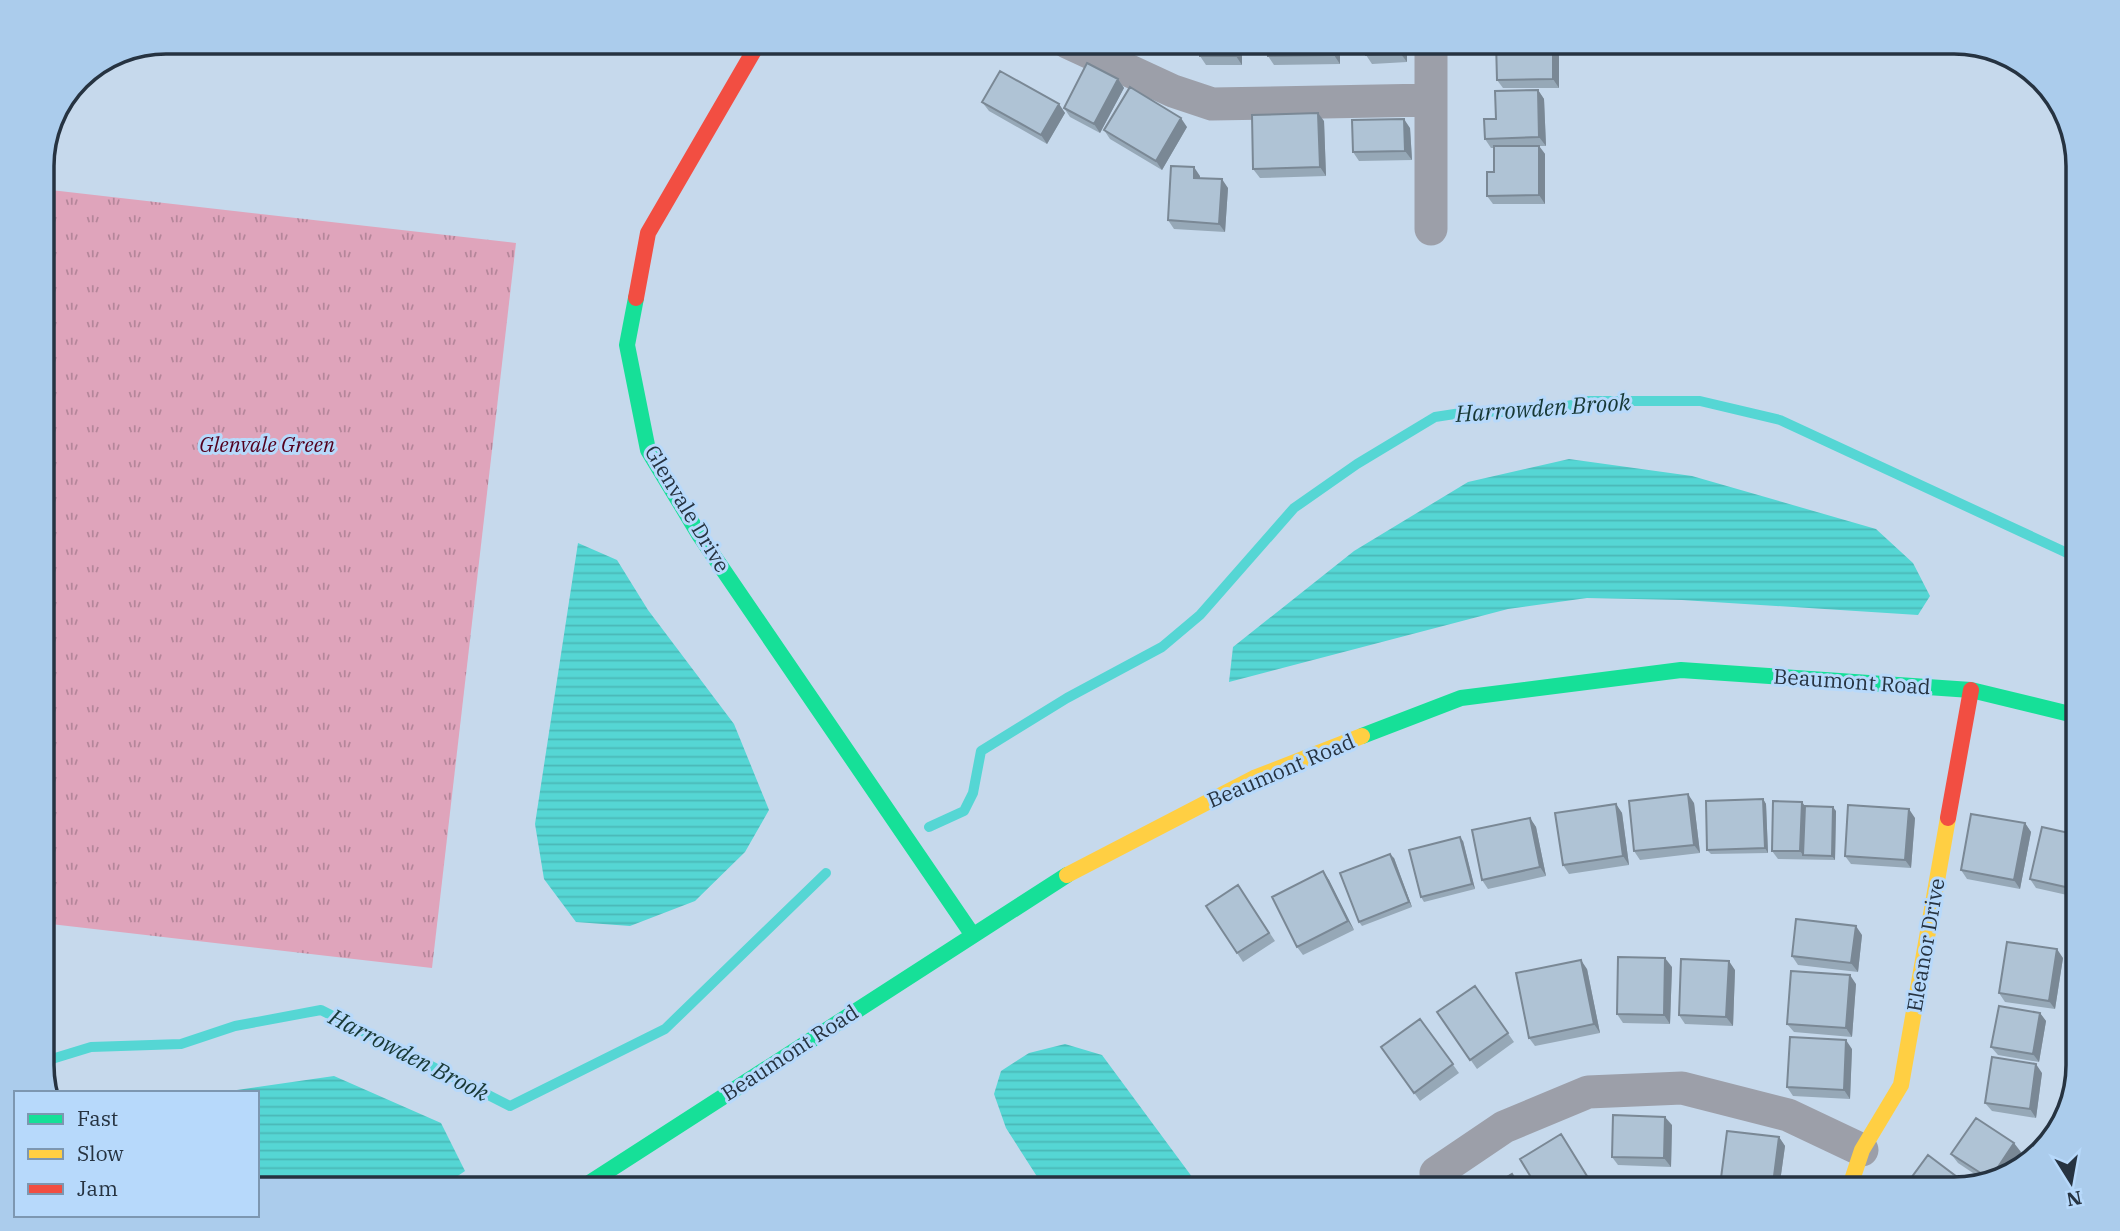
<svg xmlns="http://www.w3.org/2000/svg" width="2120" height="1231" font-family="'IBM Plex Serif',serif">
  <defs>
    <pattern id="park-tufts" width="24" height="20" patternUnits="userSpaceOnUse" patternTransform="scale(1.75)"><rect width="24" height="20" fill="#dfa4bb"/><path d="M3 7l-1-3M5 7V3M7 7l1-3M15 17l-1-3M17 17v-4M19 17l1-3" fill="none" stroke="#b5869a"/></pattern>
    <pattern id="water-rules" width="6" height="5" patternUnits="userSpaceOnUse" patternTransform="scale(1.75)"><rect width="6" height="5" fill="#55d6d4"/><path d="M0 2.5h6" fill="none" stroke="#4ab8b7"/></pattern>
  </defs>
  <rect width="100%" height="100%" fill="#c6d9ec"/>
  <path fill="url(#park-tufts)" d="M42,189L516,243L432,968L42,923Z"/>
  <path fill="url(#water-rules)" d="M1569,459L1692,476L1876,529L1913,563L1930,596L1918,615L1682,600L1587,598L1508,609L1229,682L1233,647L1354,551L1468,482Z
    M578,543L617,560L648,610L734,724L769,810L745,852L695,901L630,926L576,922L544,879L535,824Z
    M1065,1044L1102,1055L1201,1189H1045L1006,1128L994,1094L1001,1071L1029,1053Z
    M334,1076L441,1123L465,1171L439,1189H257V1093H216Z"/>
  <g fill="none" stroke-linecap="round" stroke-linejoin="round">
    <path stroke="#55d6d4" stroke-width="10" d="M929,827L964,811L973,793L981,751L1067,698L1162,647L1200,615L1294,508L1357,464L1435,417L1474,411L1537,413L1588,401H1700L1780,420L2078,558
      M42,1062L91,1047L181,1044L235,1026L321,1010L510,1106L665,1029L826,873"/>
    <path stroke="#9c9fa9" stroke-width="33" d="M1067,42L1173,91L1212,104L1431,100
      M1431,229V42
      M1436,1173L1504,1127L1588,1092L1682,1088L1788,1115L1862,1150"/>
    <path stroke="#16e098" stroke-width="16" d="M636,298L627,345L648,450L700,536L972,934
      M1362,736L1461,698L1681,670L1971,690L2078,716
      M580,1189L1067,875"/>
    <path stroke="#ffcf43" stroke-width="16" d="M1067,875L1254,778L1362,736
      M1849,1189L1862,1150L1901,1085L1948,818"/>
    <path stroke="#f24e42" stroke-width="16" d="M636,298L648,233L759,42
      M1948,818L1971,690"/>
  </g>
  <path fill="#96a8b7" d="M1200,42H1242V65H1206L1200,56Z
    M1340,42V64L1274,65L1268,56Z
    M1407,42V62L1372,64L1366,55Z
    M1559,42V88H1503L1497,80Z
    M1118,79L1124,88L1100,133L1070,117L1064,108Z
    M1538,90L1544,99L1546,146H1539L1545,154V204H1493L1487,196L1494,172V148H1491L1485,139L1496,119Z
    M982,102L1059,104L1065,113L1047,144L989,111Z
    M1324,121L1326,176L1260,178L1253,169Z
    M1187,127L1162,170L1110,139L1104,130Z
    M1410,128L1412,160L1359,161L1353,152Z
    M1200,176V178L1228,188L1225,232L1174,229L1168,220Z
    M1763,799L1766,804L1768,853L1711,854L1707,850Z
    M1802,802L1805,806L1836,811L1835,860L1778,859L1772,851Z
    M1694,803L1700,853L1640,860L1634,851Z
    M1616,804L1622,813L1629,865L1569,874L1563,865Z
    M1530,818L1536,827L1546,876L1488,889L1482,880Z
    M1915,818L1911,868L1851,864L1845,856Z
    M2025,823L2031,832L2020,889L1967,879L1961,870Z
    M2078,835V890L2076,897L2036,888L2030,879Z
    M1463,841L1475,889L1424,902L1421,897Z
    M1394,858L1412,907L1362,926L1359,922Z
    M1323,871L1329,880L1354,930L1303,955L1297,947Z
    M1238,885L1275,941L1243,962L1206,906Z
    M1862,935L1858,972L1798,965L1792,956Z
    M2063,958L2055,1009L2005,1002L1999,993Z
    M1672,967L1670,1024L1623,1023L1617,1014Z
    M1587,969L1600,1033L1535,1046L1529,1038Z
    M1735,970L1733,1026L1685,1024L1679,1015Z
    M1856,984L1852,1037L1794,1032L1787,1024Z
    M1475,986L1514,1042L1477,1069L1437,1012Z
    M2040,1013L2046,1021L2039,1062L1998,1055L1991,1047Z
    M1420,1019L1459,1073L1420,1101L1381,1047Z
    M1852,1049L1850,1099L1793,1096L1787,1087Z
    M2042,1073L2036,1118L1992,1111L1985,1103Z
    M1672,1125L1671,1167L1618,1165L1612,1157Z
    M1779,1137L1785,1146L1779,1189H1747L1727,1186L1721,1178Z
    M1567,1143L1595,1189H1538Z
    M2021,1152L2005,1175L1985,1181L1958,1163L1951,1154Z"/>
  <path fill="#7a8895" d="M1236,42H1242V65L1236,56Z
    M1334,42H1340V64L1334,55Z
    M1401,42H1407V62L1401,54Z
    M1553,42H1559V88L1553,79Z
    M1118,79L1124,88L1100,133L1094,124Z
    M1538,90L1544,99L1546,146L1539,137Z
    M1059,104L1065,113L1047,144L1041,135Z
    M1318,113L1324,121L1326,176L1320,167Z
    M1181,118L1187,127L1162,170L1156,161Z
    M1404,119L1410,128L1412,160L1405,151Z
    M1539,146L1545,154V204L1539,195Z
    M1194,167L1200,176V187L1194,178Z
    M1222,179L1228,188L1225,232L1219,224Z
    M1688,794L1694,803L1700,853L1694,845Z
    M1763,799L1766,804L1768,853L1765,848Z
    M1802,802L1808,811L1803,855L1800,851Z
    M1616,804L1622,813L1629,865L1623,856Z
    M1833,807L1836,811L1835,860L1832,856Z
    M1909,809L1915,818L1911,868L1905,860Z
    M1530,818L1536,827L1546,876L1540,867Z
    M2025,823L2031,832L2020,889L2014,880Z
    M1460,837L1463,841L1475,889L1472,884Z
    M2078,852V890L2076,897L2070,888Z
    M1390,854L1394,858L1412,907L1409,902Z
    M1323,871L1329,880L1354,930L1348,921Z
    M1856,926L1862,935L1858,972L1851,963Z
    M2057,949L2063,958L2055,1009L2049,1001Z
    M1665,958L1672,967L1670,1024L1664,1015Z
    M1581,960L1587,969L1600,1033L1594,1024Z
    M1729,961L1735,970L1733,1026L1726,1017Z
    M1850,975L1856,984L1852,1037L1846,1028Z
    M2040,1013L2046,1021L2039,1062L2033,1054Z
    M1846,1040L1852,1049L1850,1099L1844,1090Z
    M2036,1064L2042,1073L2036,1118L2030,1109Z
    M1665,1117L1672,1125L1671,1167L1664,1158Z
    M1779,1137L1785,1146L1779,1189H1776L1773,1184Z
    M2014,1143L2021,1152L2005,1175L1990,1179Z"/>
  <path fill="#afc3d5" stroke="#7a8895" stroke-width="2" d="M1200,42H1236V56H1200Z
    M1268,42H1334V55L1268,56Z
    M1366,42H1401V54L1366,55Z
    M1496,42H1553V79L1497,80Z
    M1087,63L1118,79L1094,124L1064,108Z
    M1000,71L1059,104L1041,135L982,102Z
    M1130,87L1181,118L1156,161L1104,130Z
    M1538,90L1539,137L1485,139L1484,119H1496L1495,91Z
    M1318,113L1320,167L1253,169L1252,115Z
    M1404,119L1405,151L1353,152L1352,120Z
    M1494,146H1539V195L1487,196V172H1494Z
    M1171,166L1194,167V178L1222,179L1219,224L1168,220Z
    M1688,794L1694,845L1634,851L1629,801Z
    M1763,799L1765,848L1707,850L1706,801Z
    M1773,801L1802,802L1800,851H1772Z
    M1616,804L1623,856L1563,865L1555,813Z
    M1848,805L1909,809L1905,860L1845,856Z
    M1805,806L1833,807L1832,856L1803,855Z
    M1971,814L2025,823L2014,880L1961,870Z
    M1530,818L1540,867L1482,880L1472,830Z
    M2042,827L2078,835V852L2070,888L2030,879Z
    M1460,837L1472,884L1421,897L1409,850Z
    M1390,854L1409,902L1359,922L1340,873Z
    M1323,871L1348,921L1297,947L1272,897Z
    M1238,885L1269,933L1237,953L1206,906Z
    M1796,919L1856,926L1851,963L1792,956Z
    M2007,942L2057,949L2049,1001L1999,993Z
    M1618,957L1665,958L1664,1015L1617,1014Z
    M1681,959L1729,961L1726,1017L1679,1015Z
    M1581,960L1594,1024L1529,1038L1516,973Z
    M1791,971L1850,975L1846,1028L1787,1024Z
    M1475,986L1508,1033L1470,1060L1437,1012Z
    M1999,1006L2040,1013L2033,1054L1991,1047Z
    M1420,1019L1453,1064L1414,1093L1381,1047Z
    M1790,1037L1846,1040L1844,1090L1787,1087Z
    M1992,1057L2036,1064L2030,1109L1985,1103Z
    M1613,1115L1665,1117L1664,1158L1612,1157Z
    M1976,1118L2014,1143L1990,1179L1951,1154Z
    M1727,1131L1779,1137L1773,1184L1721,1178Z
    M1561,1134L1590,1181L1576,1189H1538L1520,1159Z
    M1928,1155L1965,1183L1962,1187L1954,1189H1903Z
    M1512,1174L1521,1189H1488Z"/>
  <g text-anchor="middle" stroke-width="6" stroke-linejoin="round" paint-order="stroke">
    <g font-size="21" font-style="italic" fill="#53001d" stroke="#b7d9fb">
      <text x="267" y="452">Glenvale Green</text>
    </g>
    <g font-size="21" fill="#263341" stroke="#b7d9fb">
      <text transform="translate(687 509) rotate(59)" y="7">Glenvale Drive</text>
      <text transform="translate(1852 682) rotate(4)" y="7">Beaumont Road</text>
      <text transform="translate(1281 771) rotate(-23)" y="7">Beaumont Road</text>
      <text transform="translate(1926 945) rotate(-80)" y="7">Eleanor Drive</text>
      <text transform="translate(790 1053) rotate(-33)" y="7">Beaumont Road</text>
    </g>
    <g font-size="23" font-style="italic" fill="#173835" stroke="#b7d9fb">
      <text transform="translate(1543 408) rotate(-4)" y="8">Harrowden Brook</text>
      <text transform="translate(409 1055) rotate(27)" y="8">Harrowden Brook</text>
    </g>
  </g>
  <path d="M0 0H2120V1231H0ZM166 54H1954A112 112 0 0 1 2066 166V1065A112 112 0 0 1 1954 1177H166A112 112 0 0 1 54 1065V166A112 112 0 0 1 166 54Z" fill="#abccec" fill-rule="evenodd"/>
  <path fill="none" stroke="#263341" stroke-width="3.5" d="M166 54H1954A112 112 0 0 1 2066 166V1065A112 112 0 0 1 1954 1177H166A112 112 0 0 1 54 1065V166A112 112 0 0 1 166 54Z"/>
  <rect x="14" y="1091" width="245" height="126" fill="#b7d9fb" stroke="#7d97b1" stroke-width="2"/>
  <rect x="28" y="1114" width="35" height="10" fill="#16e098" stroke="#7d97b1" stroke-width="2"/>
  <text x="77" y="1126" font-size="21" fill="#263341">Fast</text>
  <rect x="28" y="1149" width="35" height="10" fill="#ffcf43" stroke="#7d97b1" stroke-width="2"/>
  <text x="77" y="1161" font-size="21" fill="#263341">Slow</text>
  <rect x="28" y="1184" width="35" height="10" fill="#f24e42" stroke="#7d97b1" stroke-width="2"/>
  <text x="77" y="1196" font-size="21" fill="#263341">Jam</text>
  <g transform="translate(2071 1182) rotate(169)" stroke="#b7d9fb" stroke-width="5" paint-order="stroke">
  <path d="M0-5L12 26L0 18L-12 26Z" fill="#263341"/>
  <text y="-10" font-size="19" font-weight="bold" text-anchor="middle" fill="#263341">N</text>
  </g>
</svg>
